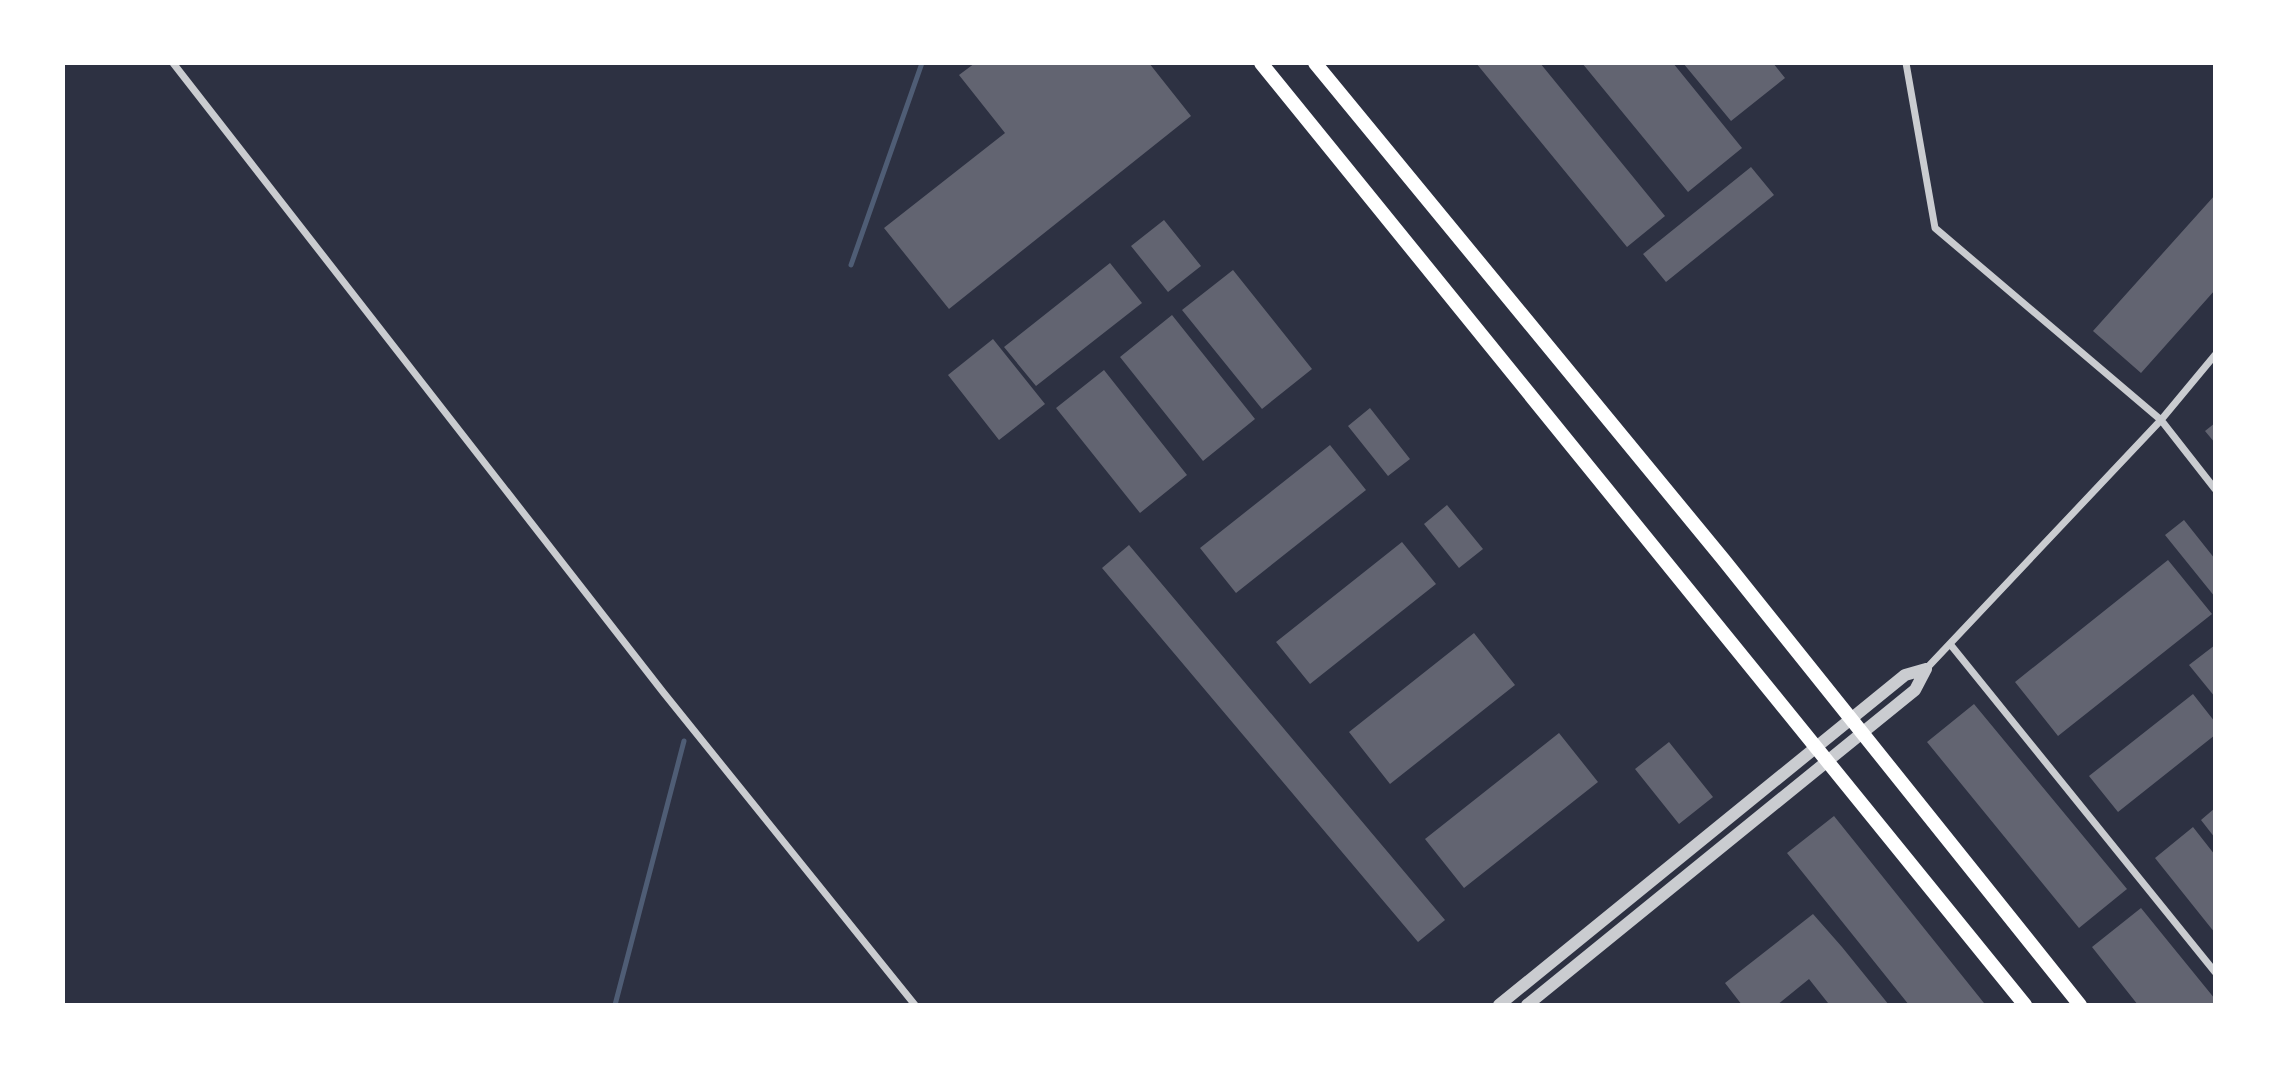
<svg xmlns="http://www.w3.org/2000/svg" width="2278" height="1068" font-family="'Asap Condensed',sans-serif">
  <rect width="100%" height="100%" fill="#2d3142"/>
  <g fill="none" stroke-linecap="round" stroke-linejoin="round">
    <path stroke="#4f5d75" stroke-width="5" d="M851,265L922,63
      M615,1005L684,741"/>
  </g>
  <path fill="#626471" d="M975,63H1149L1191,116L949,309L884,228L1005,133L959,75Z
    M1476,63H1540L1665,216L1627,247Z
    M1582,63H1673L1742,148L1688,192Z
    M1683,63H1773L1785,78L1731,121Z
    M1751,167L1774,195L1666,282L1643,254Z
    M2215,195V290L2141,373L2093,331Z
    M1164,220L1201,266L1168,292L1131,246Z
    M1110,263L1142,303L1036,386L1004,347Z
    M1233,270L1312,369L1262,409L1182,310Z
    M1172,315L1255,419L1203,461L1120,357Z
    M993,339L1045,404L999,440L948,375Z
    M1104,370L1187,475L1140,513L1056,408Z
    M1370,408L1410,459L1388,476L1348,426Z
    M2215,423V443L2205,431Z
    M1330,445L1366,490L1236,593L1200,548Z
    M1447,505L1483,549L1459,568L1424,524Z
    M2184,520L2215,559V597L2165,535Z
    M1402,542L1436,584L1310,684L1276,642Z
    M1129,545L1445,920L1418,942L1102,568Z
    M2168,560L2212,614L2058,736L2015,682Z
    M1474,633L1515,685L1390,784L1349,732Z
    M2215,645V697L2189,665Z
    M2193,694L2215,722V735L2118,812L2089,776Z
    M1974,704L2127,889L2079,928L1927,742Z
    M1559,733L1598,782L1464,888L1425,839Z
    M1669,742L1713,797L1679,824L1635,769Z
    M2215,808V838L2201,820Z
    M1834,816L1984,1003L1909,1005L1787,853Z
    M2193,827L2215,855V933L2155,858Z
    M2141,908L2215,999V1005H2138L2092,947Z
    M1813,914L1842,947L1889,1005H1825L1828,1003L1809,979L1777,1005H1742L1725,983Z"/>
  <g fill="none" stroke-linecap="round" stroke-linejoin="round">
    <path stroke="#caccd0" stroke-width="7" d="M173,63L663,692L915,1005
      M1906,63L1935,228L2161,420L2215,489
      M1950,644L2215,972
      M1926,669L2161,420L2215,355"/>
    <path stroke="#caccd0" stroke-width="12" d="M1499,1005L1905,675L1926,669
      M1527,1005L1915,690L1926,669"/>
    <path stroke="#fff" stroke-width="14" d="M1261,63L2025,1005
      M1315,63L1723,559L2080,1005"/>
  </g>
  <rect width="2278" height="1068" fill="none" stroke="#ffffff" stroke-width="130"/>
</svg>
